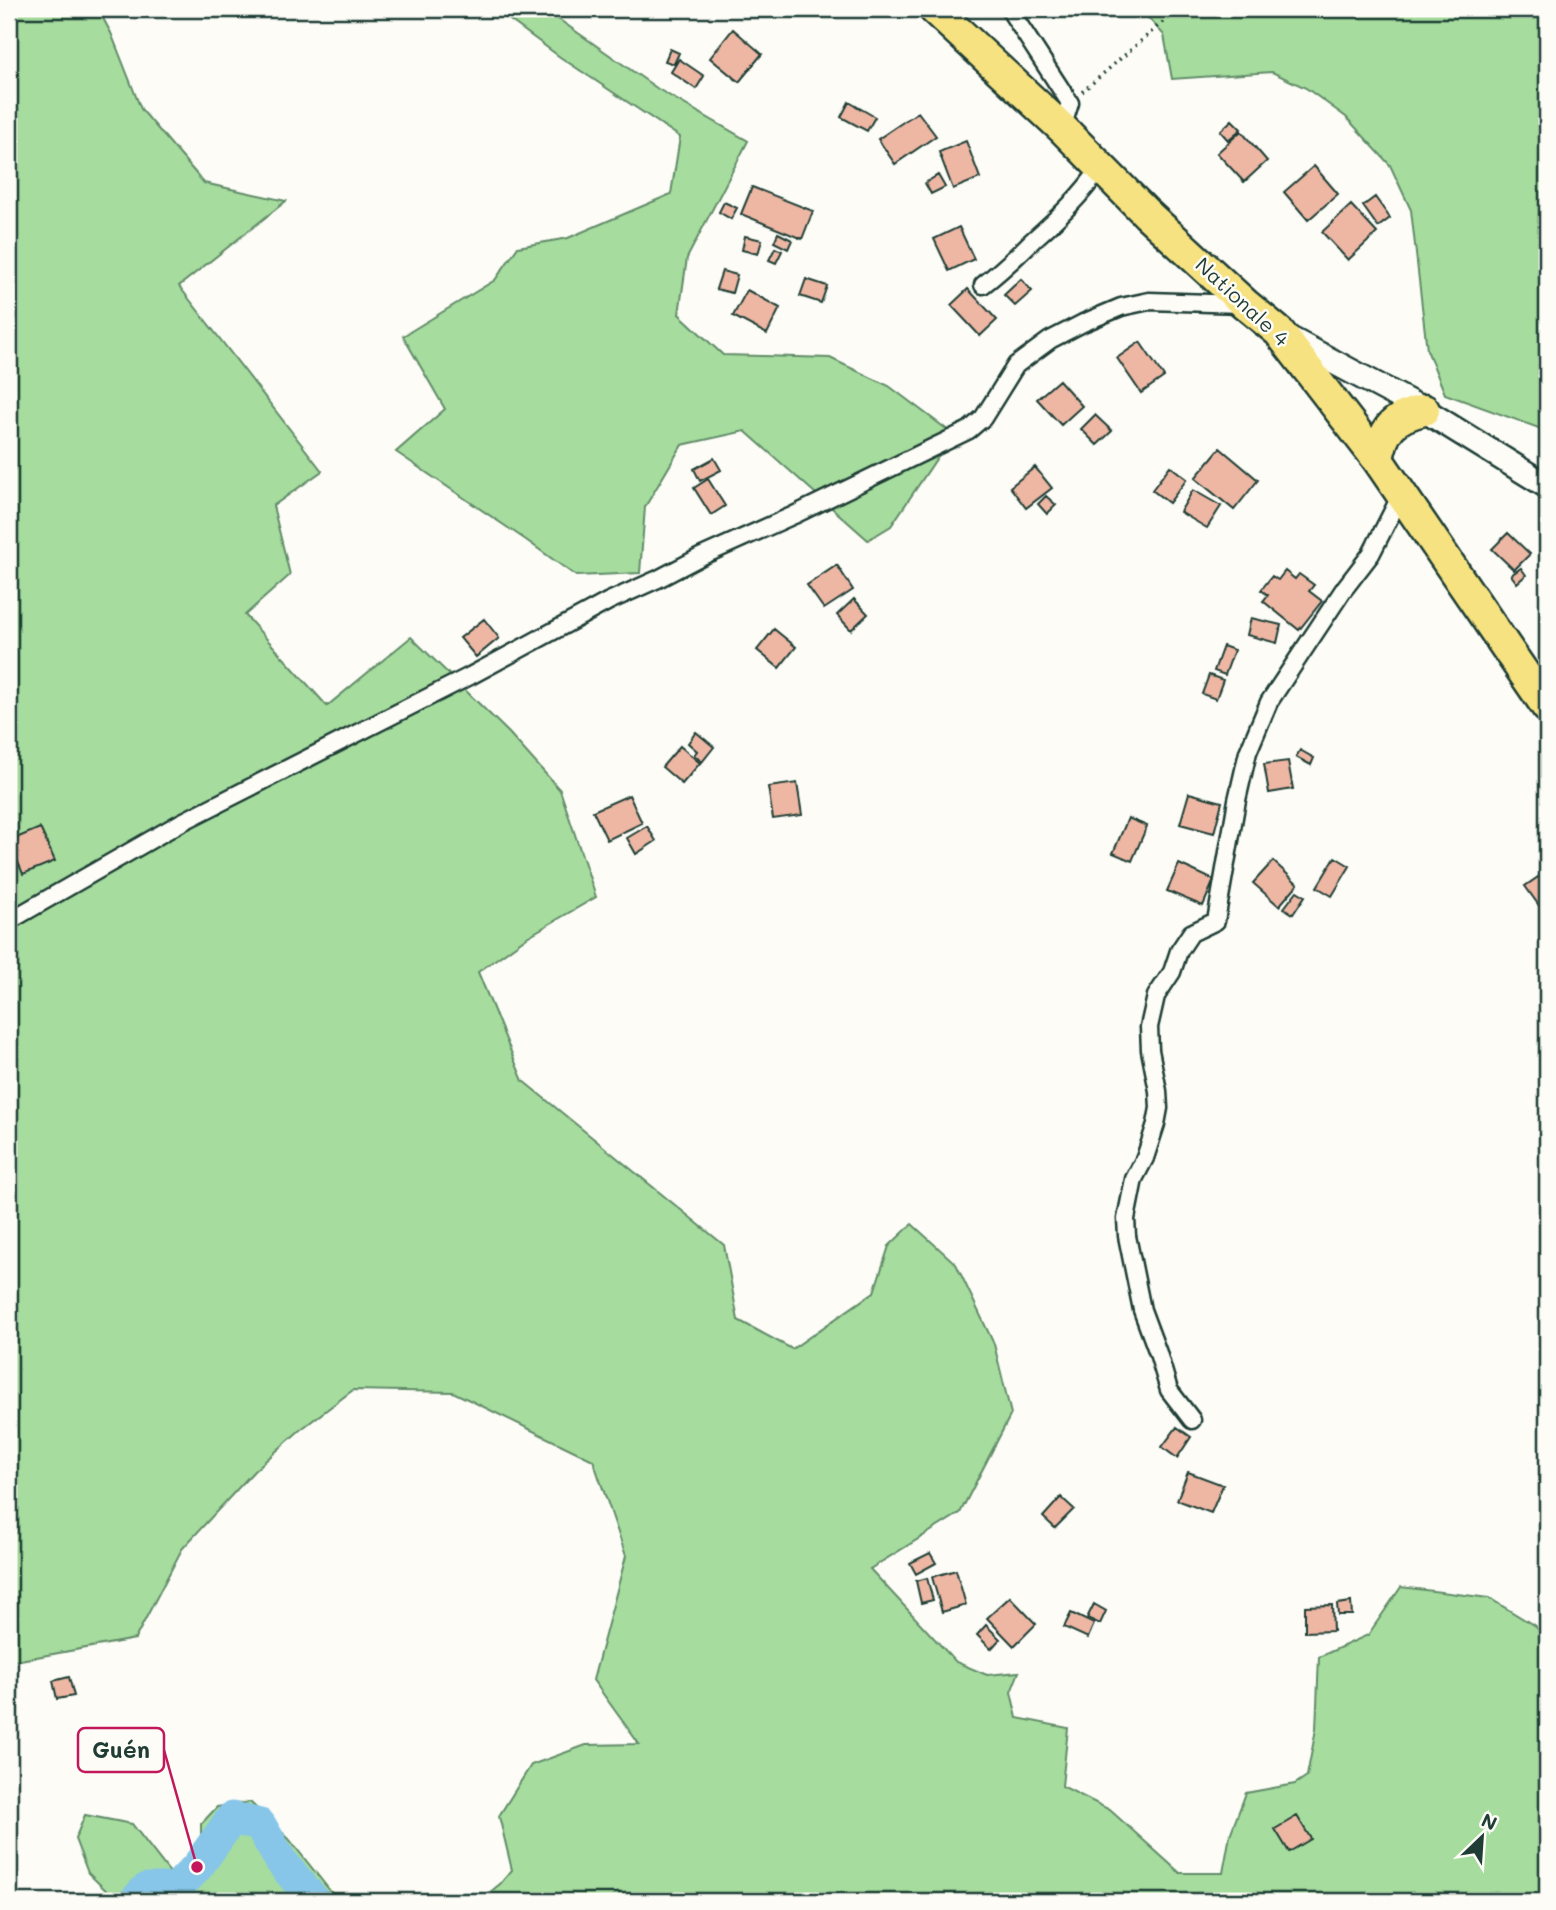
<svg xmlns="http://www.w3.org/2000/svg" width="1556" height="1910" font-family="Mali,sans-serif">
  <rect width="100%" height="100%" fill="#fdfcf7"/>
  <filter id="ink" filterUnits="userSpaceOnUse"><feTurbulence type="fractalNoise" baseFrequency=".0143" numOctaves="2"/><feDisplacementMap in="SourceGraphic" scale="14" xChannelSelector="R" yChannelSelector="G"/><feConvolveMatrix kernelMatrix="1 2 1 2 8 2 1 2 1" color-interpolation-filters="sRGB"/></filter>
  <g filter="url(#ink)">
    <path fill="#a6dc9e" stroke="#628c69" stroke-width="2" d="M9,9H98L111,33L141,109L204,183L286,201L179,286L322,471L273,506L290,575L245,615L327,706L411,637L509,733L560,790L596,897L527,937L478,972L523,1081L724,1245L738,1320L792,1349L874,1292L889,1246L912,1224L956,1264L994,1344L1011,1414L960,1513L870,1569L956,1662L987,1675L1019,1672L1011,1692L1017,1718L1068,1728L1062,1786L1110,1810L1180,1873H1223L1230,1835L1246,1793L1295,1784L1307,1776L1316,1729L1319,1657L1368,1635L1401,1587L1489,1598L1535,1626L1547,1638V1901H479L500,1884L512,1870L499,1816L531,1765L586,1745L639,1744L593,1680L626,1556L593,1460L453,1392L353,1390L300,1430L254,1471L182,1549L135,1639L9,1662Z
      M495,9H544L658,89L748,141L687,258L679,314L723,355L830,358L889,386L953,434L891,526L868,540L745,431L682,445L645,507L640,573L576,576L526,540L396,452L445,409L403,336L495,280L518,247L568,238L671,194L680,137L560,57Z
      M1140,9H1547V431L1445,394L1427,350L1411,210L1390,165L1346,117L1306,88L1272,72L1172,79L1164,35Z
      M250,1802L289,1839L338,1901H203L178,1900L177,1901H117L88,1873L75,1839L85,1815L132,1824L171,1874L197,1867L201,1850V1824L217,1807Z"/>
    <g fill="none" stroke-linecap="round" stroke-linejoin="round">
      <path stroke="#87c6e8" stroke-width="33" d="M135,1901L147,1889H176L197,1867L232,1818L260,1825L281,1861L314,1901"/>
    </g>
    <path fill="#eeb7a4" stroke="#1f3d34" stroke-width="2" d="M733,29L762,54L739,82L710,58Z
      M670,49L679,53L674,64L665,61Z
      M679,59L704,76L696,89L671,72Z
      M849,102L875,117L867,131L841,117Z
      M918,112L936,136L895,164L878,139Z
      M1232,120L1241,129L1228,140L1220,131Z
      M1241,131L1267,161L1244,182L1217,153Z
      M966,141L980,178L953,189L939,152Z
      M1314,166L1338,194L1308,220L1284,192Z
      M938,175L945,187L931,194L925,183Z
      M752,187L813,211L802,239L741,214Z
      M1375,197L1390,218L1378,227L1363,206Z
      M724,202L737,208L731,219L719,212Z
      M1351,205L1377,233L1348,260L1322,232Z
      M959,227L974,259L949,271L934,239Z
      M778,233L792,240L788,249L774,242Z
      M745,236L762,240L758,254L742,250Z
      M775,248L782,251L776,263L769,260Z
      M722,271L737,275L732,293L716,289Z
      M806,279L827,286L821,303L800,296Z
      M1021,279L1032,291L1015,306L1004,295Z
      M968,289L997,320L980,336L951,305Z
      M747,290L780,308L767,334L733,316Z
      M1140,342L1164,377L1141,393L1117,358Z
      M1059,380L1082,406L1061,425L1037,399Z
      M1095,415L1112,431L1097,445L1081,429Z
      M1220,448L1258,480L1234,510L1195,478Z
      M714,458L721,470L700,481L694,469Z
      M1170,466L1187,479L1169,503L1152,490Z
      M1035,467L1052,488L1026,508L1010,487Z
      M708,479L725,506L711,515L694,488Z
      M1193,490L1221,506L1207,528L1180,512Z
      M1046,496L1056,505L1047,514L1038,504Z
      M1508,533L1530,554L1514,570L1492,549Z
      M837,565L853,590L824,609L807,585Z
      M1521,568L1526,575L1517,583L1511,575Z
      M1285,571L1295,579L1299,574L1314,585L1309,591L1322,601L1299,630L1263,601L1268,595L1261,590L1272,576L1278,580Z
      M854,599L868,614L851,630L837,615Z
      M1251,618L1281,625L1277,643L1247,635Z
      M484,619L499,638L476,657L460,638Z
      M774,629L796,647L779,668L757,650Z
      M1223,646L1234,650L1225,675L1214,671Z
      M1209,675L1223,680L1216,699L1202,694Z
      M696,732L714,747L702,762L694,755L697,751L688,743Z
      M680,746L700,763L682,784L662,767Z
      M1300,750L1314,758L1311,765L1296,757Z
      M1288,761L1293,789L1269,793L1264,764Z
      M797,783L802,815L773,819L768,787Z
      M1189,793L1222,802L1214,833L1180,824Z
      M629,795L642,823L607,840L593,811Z
      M1128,818L1147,826L1132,861L1113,853Z
      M647,826L656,841L636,854L627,838Z
      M40,828L55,861L23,874L9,841Z
      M1335,857L1350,866L1332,896L1317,887Z
      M1273,861L1298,884L1279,906L1253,883Z
      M1179,864L1214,880L1203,906L1167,891Z
      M1547,871V912L1545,914L1525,886Z
      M1297,891L1305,896L1293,914L1284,908Z
      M1177,1427L1191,1437L1177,1458L1162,1447Z
      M1188,1472L1223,1485L1211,1513L1177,1500Z
      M1061,1497L1074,1509L1055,1528L1043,1517Z
      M930,1553L936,1563L916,1574L910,1563Z
      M956,1570L966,1605L942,1612L932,1577Z
      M927,1578L933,1600L921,1603L916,1581Z
      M1010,1597L1036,1624L1014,1646L987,1618Z
      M1351,1602L1352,1615H1338L1337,1604Z
      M1094,1604L1106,1611L1100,1624L1087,1618Z
      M1332,1605L1333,1631L1305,1632V1606Z
      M1071,1613L1094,1624L1088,1638L1064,1627Z
      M986,1625L1000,1639L991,1649L977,1635Z
      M69,1677L74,1696L57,1699L53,1681Z
      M1297,1816L1311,1839L1289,1852L1275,1829Z"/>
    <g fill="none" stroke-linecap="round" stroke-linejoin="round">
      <g stroke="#1f3d34" stroke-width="21">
        <path id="street" d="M1009,9L1070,103L1062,128
          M983,285C1001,271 1017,256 1033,240C1059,217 1081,196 1101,167
          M9,921L180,823L470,676L609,601L658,579L700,557L794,515L969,430L983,418L1016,365L1050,340L1083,323L1121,307L1149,301L1241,304
          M1192,1420L1169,1390L1158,1353L1142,1310L1127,1236L1126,1219L1134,1179L1145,1158L1156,1124L1159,1108L1158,1091L1150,1050L1149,1027L1156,996L1172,972L1179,951L1191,933L1216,921L1237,800L1248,752L1269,702L1344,589L1371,554L1401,495"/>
      </g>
      <g stroke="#1f3d34" stroke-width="28">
        <path id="secondary" d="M1285,336L1424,410L1547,486"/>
      </g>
      <g stroke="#1f3d34" stroke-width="35">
        <path id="highway" d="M934,9L1062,128L1147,214L1245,304L1279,332L1378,460L1547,707
          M1378,460C1383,429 1393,417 1424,410"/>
      </g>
      <path stroke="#1f3d34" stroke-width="3.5" stroke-dasharray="2 5" stroke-linecap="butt" d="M1082,92L1178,9"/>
      <use href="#street" stroke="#fdfcf7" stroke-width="16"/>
      <use href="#secondary" stroke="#fdfcf7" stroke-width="23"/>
      <use href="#highway" stroke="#f7e281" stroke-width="30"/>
    </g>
  </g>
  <g text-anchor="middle" stroke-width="5" stroke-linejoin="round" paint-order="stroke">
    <g font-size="21" fill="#1f3d34" stroke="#fdfcf7">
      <text transform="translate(1242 302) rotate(43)" y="7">Nationale 4</text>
    </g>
  </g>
  <path fill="none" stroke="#c2185b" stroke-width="2.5" d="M197 1867L164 1750"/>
  <circle fill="#c2185b" stroke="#fdfcf7" stroke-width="2.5" cx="197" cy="1867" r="7"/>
  <rect fill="#fdfcf7" stroke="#c2185b" stroke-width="2.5" x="78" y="1728" width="86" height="44" rx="7"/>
  <g font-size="23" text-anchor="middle" font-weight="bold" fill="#1f3d34">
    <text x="121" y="1758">Guén</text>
  </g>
  <rect width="1556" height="1910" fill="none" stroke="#fdfcf7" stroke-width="35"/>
  <rect x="18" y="18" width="1521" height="1875" fill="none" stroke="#1f3d34" stroke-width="2.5" filter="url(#ink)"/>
  <g transform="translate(1482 1837) rotate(25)" stroke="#fdfcf7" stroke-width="5" paint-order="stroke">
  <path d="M0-5L12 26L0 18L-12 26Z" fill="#1f3d34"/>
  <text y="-10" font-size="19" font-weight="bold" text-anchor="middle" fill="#1f3d34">N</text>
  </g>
</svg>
